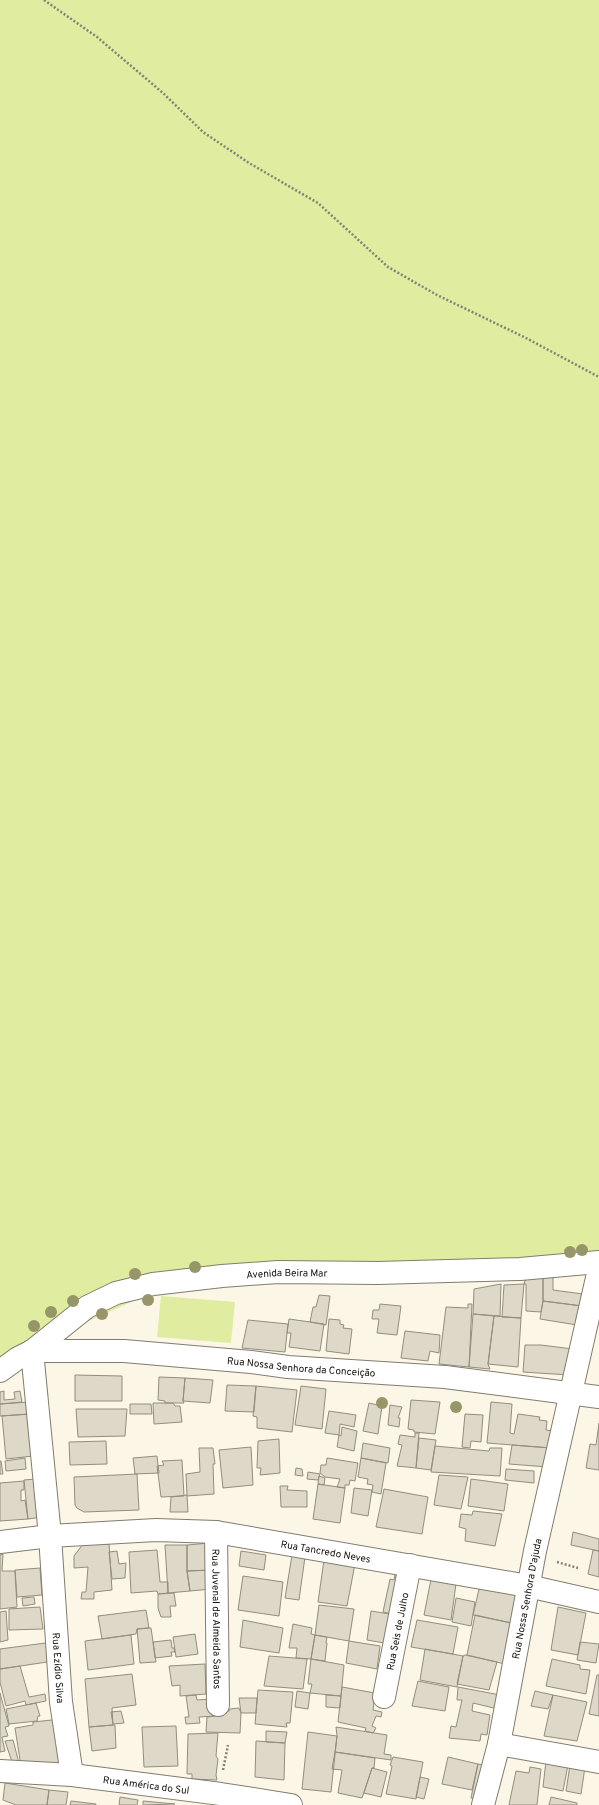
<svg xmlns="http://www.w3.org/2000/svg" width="599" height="1805" font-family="Overpass,sans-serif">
  <rect width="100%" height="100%" fill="#fcf6e7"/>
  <path fill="#e0eca0" d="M0,0H599V1261L185,1278L82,1324L0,1377Z
    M161,1296L235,1302L231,1343L157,1337Z"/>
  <path fill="#ded8c9" stroke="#928d7f" d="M553,1274V1290L583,1294L582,1306L543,1301V1275Z
    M543,1275V1301L541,1312L526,1311V1284H524L525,1280Z
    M501,1284L500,1316L473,1314L474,1289Z
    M524,1284L521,1318L502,1317L504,1285Z
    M319,1295L330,1296L326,1325L310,1322L313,1307H316Z
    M543,1301L582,1306L577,1325L540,1319Z
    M380,1304L401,1306L397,1335L377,1333L379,1319H372L373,1310H379Z
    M468,1304H472L469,1367L439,1364L446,1307L468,1308Z
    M473,1314L494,1316L488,1364L490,1369L469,1367Z
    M494,1316L521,1318L518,1367L488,1364Z
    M289,1319L324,1324L320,1351L289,1347L291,1333H287Z
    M329,1319L340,1320V1324L344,1325L343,1328L352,1329L349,1354L326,1351Z
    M248,1320L288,1324L285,1352L242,1348Z
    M405,1331L440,1335L439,1353L430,1351L428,1361L401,1358Z
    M525,1345H541L573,1349L569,1375L523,1372Z
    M75,1375L122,1376V1401H75Z
    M159,1377L185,1378L183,1401L184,1403H165V1401L158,1400Z
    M185,1378L213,1380L210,1403L183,1401Z
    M227,1385L256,1386L254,1412L225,1411Z
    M256,1386L297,1390L292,1432L257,1428V1417L253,1416Z
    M301,1386L326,1389L322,1429L295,1425Z
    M4,1391V1400L15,1399L14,1392L20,1391L22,1402L0,1404V1392Z
    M411,1400L440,1402L435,1434L414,1432V1430L408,1429Z
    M30,1402V1414L0,1416V1404Z
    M491,1402L512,1404L510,1433L514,1434L518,1414L540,1417L539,1420L547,1421L546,1430L553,1431L551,1448L487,1443Z
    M153,1403H173L175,1406H180L182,1422L154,1424Z
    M369,1403L382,1406L378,1434L363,1431Z
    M130,1404H151L152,1414H130Z
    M390,1405L402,1407L398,1418H400L399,1427L388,1425Z
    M76,1409H127L125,1436L78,1437Z
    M329,1411L356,1415L354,1427L340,1424L339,1435L325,1433Z
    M30,1414L33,1456L6,1459L2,1416Z
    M465,1414L483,1415L481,1442L471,1441L470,1448L462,1447Z
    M599,1423V1470L586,1468L590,1444L596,1445Z
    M342,1427L357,1431L354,1451L337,1447L339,1435L341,1436Z
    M415,1433H419L416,1468L397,1466L402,1445L398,1444L400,1435L415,1437Z
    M419,1438L436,1440L431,1470L416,1468Z
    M279,1439L280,1473L260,1475L261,1468H257L258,1441Z
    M106,1441L107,1464L70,1465L69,1442Z
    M363,1443L390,1448L388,1463L361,1458Z
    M512,1445L551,1448L548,1467L509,1464Z
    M435,1446L489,1451L490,1448H502L500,1476L431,1472Z
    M251,1447L253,1485L223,1488L219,1450Z
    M199,1448H213L215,1464H213L214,1494L187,1496L186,1474L200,1472Z
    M157,1456L159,1473L135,1474L133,1458Z
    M25,1458L26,1469L6,1471L5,1461Z
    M327,1458L358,1463L355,1481L350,1480L349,1485H345V1488L337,1487L340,1479L325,1477L320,1473L321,1465H326Z
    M361,1458L386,1463L381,1494L372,1492L373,1485L367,1484L368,1479L358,1477Z
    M182,1460L184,1496L161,1497L157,1466L164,1465L162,1461Z
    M0,1461H1L3,1474H0Z
    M296,1468L302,1469L303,1476L295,1475Z
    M506,1469L534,1471V1483L505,1480Z
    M308,1472L320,1474L318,1480L307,1479Z
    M137,1474L139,1510L84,1512L77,1508L75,1505L74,1477Z
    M439,1475L468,1477L461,1509L434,1505Z
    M319,1476L325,1478L324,1485L318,1484Z
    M36,1479L42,1517L28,1519L24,1480Z
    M471,1479L508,1484L504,1511L468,1506Z
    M24,1481V1490H21V1501L25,1500L28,1519L0,1521V1483Z
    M318,1484L345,1488L340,1523L313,1519Z
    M280,1486H288L287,1490L307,1491V1507H281Z
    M354,1488L372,1490L368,1516L351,1513Z
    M384,1489L428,1497L422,1534L376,1527Z
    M187,1495L188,1512H170L171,1497Z
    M473,1511L502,1514L495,1546L465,1541L466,1529L459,1527L461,1514L472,1515Z
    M573,1532L599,1539V1551L571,1545Z
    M209,1543L211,1570L187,1571V1545Z
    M83,1544H109L112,1590L94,1592V1599H81L82,1592H86L88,1567L74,1568V1556Z
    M165,1545H187V1571L190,1591L168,1593Z
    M157,1550L160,1582H168V1593L158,1594L157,1591L131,1593L129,1552Z
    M593,1550L599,1551V1577L588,1574Z
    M117,1551L119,1564L126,1563L125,1578L112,1579L109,1552Z
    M241,1551L266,1555L264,1570L239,1566Z
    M3,1554L2,1571H15L17,1607L0,1609V1555Z
    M292,1555L305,1557L299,1600L285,1598Z
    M324,1560L355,1564L347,1606L318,1602Z
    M40,1568L42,1595L17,1597L15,1570Z
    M211,1570L212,1589L190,1591L187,1571Z
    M395,1575L404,1577L396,1615L383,1612L390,1579L394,1580Z
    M243,1576L283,1582L279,1616L238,1610Z
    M431,1579L456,1584L451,1620L424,1615Z
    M480,1585L523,1594L517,1624L473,1615Z
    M174,1593L176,1606H170L171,1617H161L158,1608V1594Z
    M34,1597L35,1604L23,1606L22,1598Z
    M456,1598L475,1602L471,1626L452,1622Z
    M319,1605L354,1609L349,1641L315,1635Z
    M40,1607L43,1629L9,1630V1609Z
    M558,1607L586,1613L578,1655L551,1650Z
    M146,1610L149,1628L137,1629L136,1634L102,1639L98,1616Z
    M6,1611L8,1640L0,1642V1612Z
    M371,1611L396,1615L390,1644L367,1640Z
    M475,1615L515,1624L505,1664L467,1655Z
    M243,1620L283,1628L279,1653L240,1647Z
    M417,1620L458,1627L453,1654L411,1647Z
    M293,1624L312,1628L311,1634L315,1635L311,1659L296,1658L297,1648H289Z
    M149,1628H151L156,1662L140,1663L137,1629Z
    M195,1634L198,1654L176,1657L173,1637Z
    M131,1635L134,1664L88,1670L85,1641Z
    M315,1635L327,1637L326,1643H327L325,1661L311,1659Z
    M171,1640L172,1648H174L175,1652H171L172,1656L155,1658L153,1642Z
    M349,1641L380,1646L377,1669L346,1663Z
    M53,1642L54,1661L0,1669V1649Z
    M580,1642L599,1644L596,1663L577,1660Z
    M425,1649L463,1656L457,1687L420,1680Z
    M465,1655L497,1662L489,1690L457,1684L463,1656Z
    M269,1656L307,1659L303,1689L264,1686Z
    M311,1659L344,1665L341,1696L310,1693L312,1684H308Z
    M552,1659L580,1665V1669L590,1670L586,1694L546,1686Z
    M205,1664L206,1694L180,1696V1685L172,1686L169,1666Z
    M20,1666L29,1697L45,1694L46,1701L26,1705L25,1701L6,1706L0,1682V1669Z
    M132,1674L136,1705L112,1708L113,1725L89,1727L85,1679Z
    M597,1675H599V1716L589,1714Z
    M418,1681L449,1687L445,1711L412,1706Z
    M342,1687L375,1693L373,1710L382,1712L381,1717L376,1716L372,1726L376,1728L373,1733L365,1731L366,1728L338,1722Z
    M458,1687L500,1695L498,1709L473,1703L472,1711L490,1715L487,1735L481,1734L480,1741L449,1738L451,1726L456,1727L462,1700H457Z
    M258,1690L293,1692L290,1723H286L287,1727L255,1724Z
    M297,1691L310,1693L308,1709L295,1707Z
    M535,1691L553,1695L548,1709L531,1706Z
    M0,1693L9,1726L5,1727L8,1736L2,1737L5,1751L0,1752Z
    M196,1695L197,1700L213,1699L215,1716L199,1717L200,1723L186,1724L185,1717H189L186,1696Z
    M326,1695L341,1696L340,1708L326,1707Z
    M553,1695L587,1702L577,1741L544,1736Z
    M239,1698H257L256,1713H241Z
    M36,1703L40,1716H38L37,1721L9,1724L6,1709Z
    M239,1708L241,1713L240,1733L206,1732L207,1717L215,1716V1714L221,1712L229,1711L230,1709Z
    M121,1711L124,1723L113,1724L111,1712Z
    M61,1719V1763L21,1766L15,1728L33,1725V1722Z
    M113,1725H115L116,1748L92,1751L89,1727Z
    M176,1726L178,1766L144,1767L142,1727Z
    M336,1727L387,1735L384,1754L391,1755V1760L335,1752L337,1736Z
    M266,1731L287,1732L285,1743L266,1742Z
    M308,1732L337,1736L331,1792L302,1789Z
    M218,1733L216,1756L218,1759L216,1775L217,1780L192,1779V1774H187L188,1734Z
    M13,1740L19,1763L12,1762L5,1741Z
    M256,1741L285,1743L284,1780L255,1777Z
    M335,1752L375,1758L374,1768H372L362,1798L338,1793L342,1770L332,1769Z
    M393,1757L423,1762L416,1799L386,1794L392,1766L390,1765Z
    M448,1757L478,1764L472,1790L442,1784Z
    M546,1761L568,1765L563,1791L543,1787Z
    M478,1764L490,1767L483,1801L471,1798Z
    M570,1765L585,1767L581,1794L566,1791Z
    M530,1767L541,1769L537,1805H509L516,1771L529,1773Z
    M372,1768L387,1772L381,1797L364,1793Z
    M420,1777L429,1779L424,1799L416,1797Z
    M5,1783L49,1790L47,1805H16L3,1800Z
    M49,1790L68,1792L66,1805H47Z
    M120,1797L138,1800L137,1805H119Z
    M551,1797L577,1803V1805H549Z
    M71,1801L96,1804V1805H70Z
    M143,1801L175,1804L143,1805Z"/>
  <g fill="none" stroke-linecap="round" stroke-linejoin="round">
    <g stroke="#817c6e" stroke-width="24">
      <g id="minor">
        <path id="s1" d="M32,1351H124L251,1362L288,1367L445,1377L599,1397"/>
        <path id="s2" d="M32,1351L50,1536L61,1702L72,1775"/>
        <path id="s3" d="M0,1371L18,1358L32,1351L87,1307L116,1293L153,1284L222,1276L278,1272L378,1273L520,1269L599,1262"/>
        <path id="s4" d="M216,1532L218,1705"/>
        <path id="s5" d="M0,1542L50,1536L156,1530L216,1532L528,1586L599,1602"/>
        <path id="s6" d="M384,1697L410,1565"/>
        <path d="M499,1744L599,1762"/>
        <path id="s7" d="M0,1771L72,1775L221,1794L291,1805"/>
        <path id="s8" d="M483,1805L499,1744L535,1551L599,1269"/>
      </g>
    </g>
    <path stroke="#858177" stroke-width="2.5" stroke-dasharray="2 2" stroke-linecap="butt" d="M44,0L97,37L163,93L203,132L249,163L318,203L388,267L437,295L526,338L599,377
      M557,1562L578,1568
      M223,1770L228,1745"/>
    <use href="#minor" stroke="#fff" stroke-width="22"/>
  </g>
  <g fill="#969668">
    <circle cx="582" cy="1250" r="6"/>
    <circle cx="570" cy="1252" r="6"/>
    <circle cx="195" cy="1267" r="6"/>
    <circle cx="135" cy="1274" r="6"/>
    <circle cx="148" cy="1300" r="6"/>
    <circle cx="73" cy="1301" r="6"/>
    <circle cx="51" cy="1312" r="6"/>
    <circle cx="102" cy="1314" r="6"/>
    <circle cx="34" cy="1326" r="6"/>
    <circle cx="382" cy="1403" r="6"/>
    <circle cx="456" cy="1407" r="6"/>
  </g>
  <g text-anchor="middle" stroke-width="4" stroke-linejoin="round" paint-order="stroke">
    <g font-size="10" fill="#110f0a" stroke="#fcf6e7">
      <text dy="4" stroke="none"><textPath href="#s3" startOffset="313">Avenida Beira Mar</textPath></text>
      <text dy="4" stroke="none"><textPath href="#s1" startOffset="270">Rua Nossa Senhora da Conceição</textPath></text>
      <text dy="4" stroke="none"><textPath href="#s5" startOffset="328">Rua Tancredo Neves</textPath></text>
      <text dy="4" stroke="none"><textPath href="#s8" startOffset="211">Rua Nossa Senhora D'ajuda</textPath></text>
      <text dy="4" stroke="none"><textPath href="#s4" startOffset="87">Rua Juvenal de Almeida Santos</textPath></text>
      <text dy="4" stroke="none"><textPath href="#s6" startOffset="67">Rua Seis de Julho</textPath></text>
      <text dy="4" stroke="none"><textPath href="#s2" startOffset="318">Rua Ezídio Silva</textPath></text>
      <text dy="4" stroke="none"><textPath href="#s7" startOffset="147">Rua América do Sul</textPath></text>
    </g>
  </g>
</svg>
